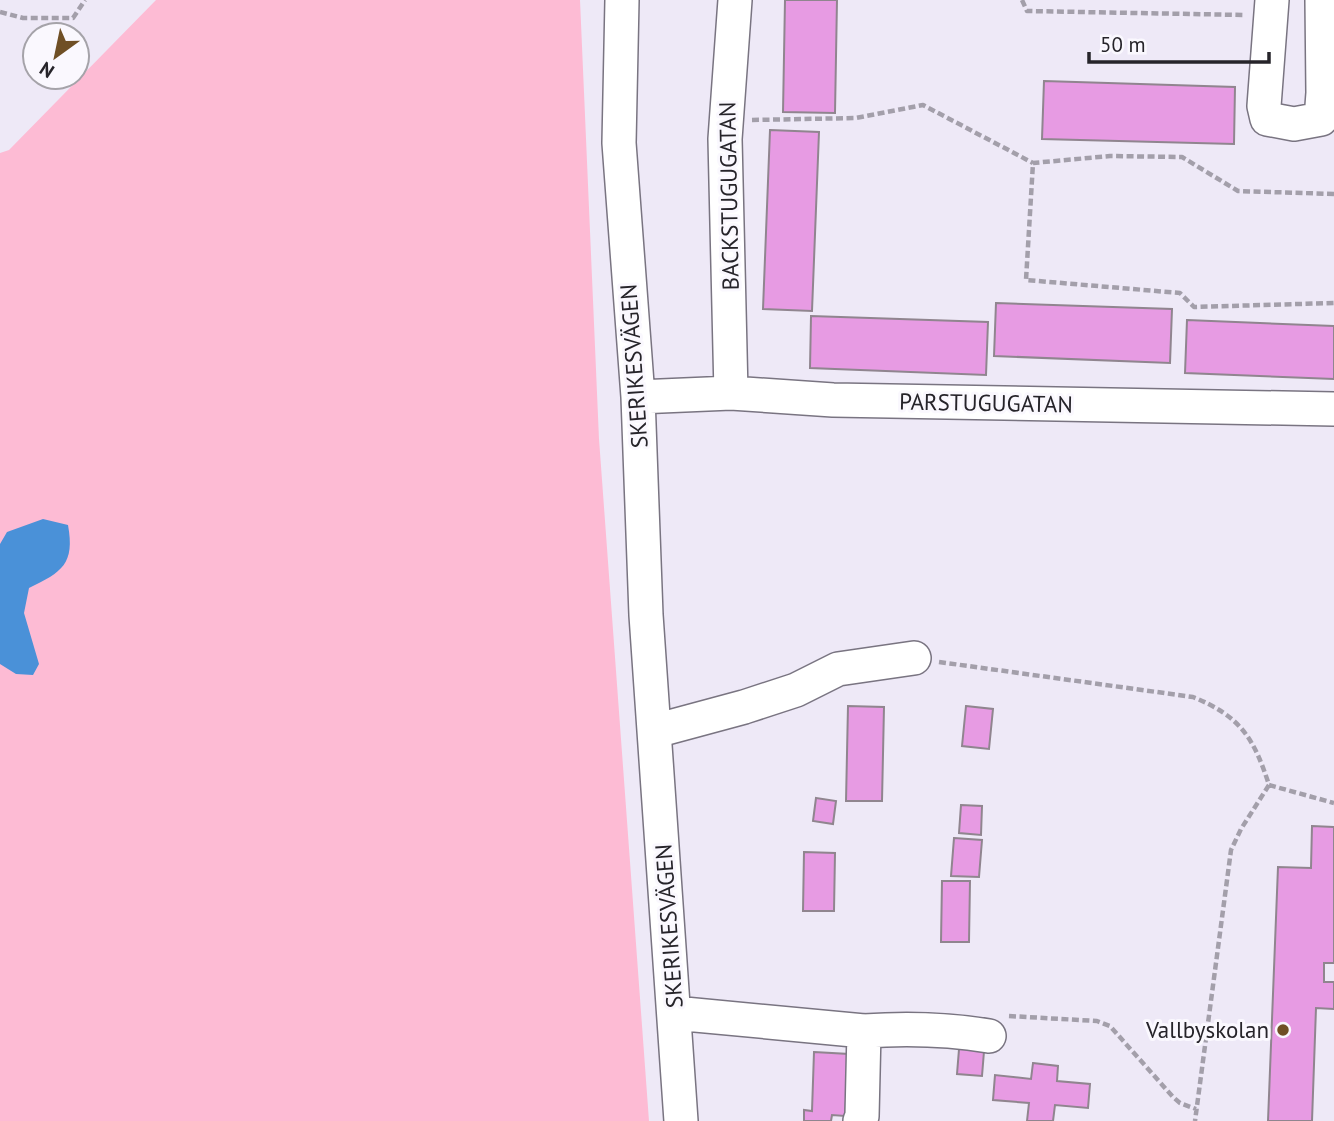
<svg xmlns="http://www.w3.org/2000/svg" width="1334" height="1121" font-family="'PT Sans',sans-serif">
  <rect width="100%" height="100%" fill="#eee9f7"/>
  <path fill="#fdbbd4" d="M156,0H580L599,439L649,1121H0V153L9,150Z"/>
  <path fill="#4a91d8" d="M43,519L68,525C75,564 62,572 29,588L24,613L39,664L33,675L16,674L0,664V544L7,532Z"/>
  <path fill="#e79be3" stroke="#90858f" stroke-width="2" d="M785,0H837L835,113L783,112Z
    M1044,81L1235,87L1234,144L1042,139Z
    M770,130L819,132L812,311L763,309Z
    M996,303L1172,309L1170,363L994,356Z
    M811,316L988,322L986,375L810,368Z
    M1187,320L1334,326V379L1185,373Z
    M848,706L884,707L882,801H846Z
    M966,706L993,709L989,749L962,746Z
    M816,798L836,801L833,824L813,821Z
    M961,805L982,806L981,835L959,833Z
    M1312,826L1334,827V963H1324V982H1334V1009L1316,1008L1312,1121H1268L1278,867L1311,868Z
    M954,838L982,840L979,877L951,876Z
    M804,852L835,853L834,911H803Z
    M942,881H970L969,942H941Z
    M960,1037L985,1039L982,1076L957,1074Z
    M814,1052L849,1054L845,1116L832,1115L831,1121H804V1110L812,1111Z
    M1033,1063L1058,1066L1057,1081L1090,1084L1088,1108L1055,1105L1053,1121H1027L1029,1103L993,1100L995,1075L1031,1079Z"/>
  <g fill="none" stroke-linecap="round" stroke-linejoin="round">
    <g stroke="#797481" stroke-width="36">
      <path id="minor" d="M622,0L619,143L638,397L646,615L681,1121
        M1272,0L1264,106L1267,119L1294,124L1321,119L1323,93L1322,0
        M731,393L725,139L735,0
        M638,397L731,393L833,400L1334,409
        M655,731L744,707L796,690L838,669L914,658
        M674,1013L864,1031L862,1116L860,1121
        M864,1031C906,1028 947,1029 989,1036"/>
    </g>
    <path stroke="#a39faa" stroke-width="4.5" stroke-dasharray="7 3.5" stroke-linecap="butt" d="M1022,0L1027,11L1245,15
      M0,12L23,18H73L85,0
      M752,120L856,118L923,105L1033,163
      M1334,194L1238,191L1182,157L1110,156L1033,163L1026,280L1180,293L1194,307L1334,303
      M939,662L1193,697C1240,716 1254,738 1269,785L1241,829L1231,850L1195,1121
      M1269,785L1334,803
      M1009,1016L1097,1021L1110,1026L1173,1097L1180,1103L1196,1109"/>
    <use href="#minor" stroke="#fff" stroke-width="33"/>
  </g>
  <circle fill="#6f4f25" stroke="#faf8fe" stroke-width="2.5" cx="1283" cy="1030" r="7"/>
  <g text-anchor="middle" stroke-width="6" stroke-linejoin="round" paint-order="stroke">
    <g font-size="23" fill="#26242a" stroke="#faf8fe">
      <text transform="translate(729 196) rotate(-91)" y="8">BACKSTUGUGATAN</text>
      <text transform="translate(634 366) rotate(-94)" y="8">SKERIKESVÄGEN</text>
      <text transform="translate(986 403) rotate(1)" y="8">PARSTUGUGATAN</text>
      <text transform="translate(669 926) rotate(-94)" y="8">SKERIKESVÄGEN</text>
    </g>
    <g font-size="23" fill="#26242a" stroke="#faf8fe" text-anchor="end">
      <text x="1269" y="1038">Vallbyskolan</text>
    </g>
  </g>
  <g transform="translate(56 56) rotate(213)"><circle r="33" fill="#faf8fe" stroke="#a5a3a9" stroke-width="2"/>
  <path d="M0-5L12 26L0 18L-12 26Z" fill="#6f4f25"/>
  <text y="-10" font-size="19" font-weight="bold" text-anchor="middle" fill="#26242a">N</text>
  </g>
  <path d="M1089 52v10h180v-10" fill="none" stroke="#26242a" stroke-width="3.5"/>
  <text x="1100" y="52" font-size="21" fill="#26242a" stroke="#faf8fe" stroke-width="5" paint-order="stroke">50 m</text>
</svg>
